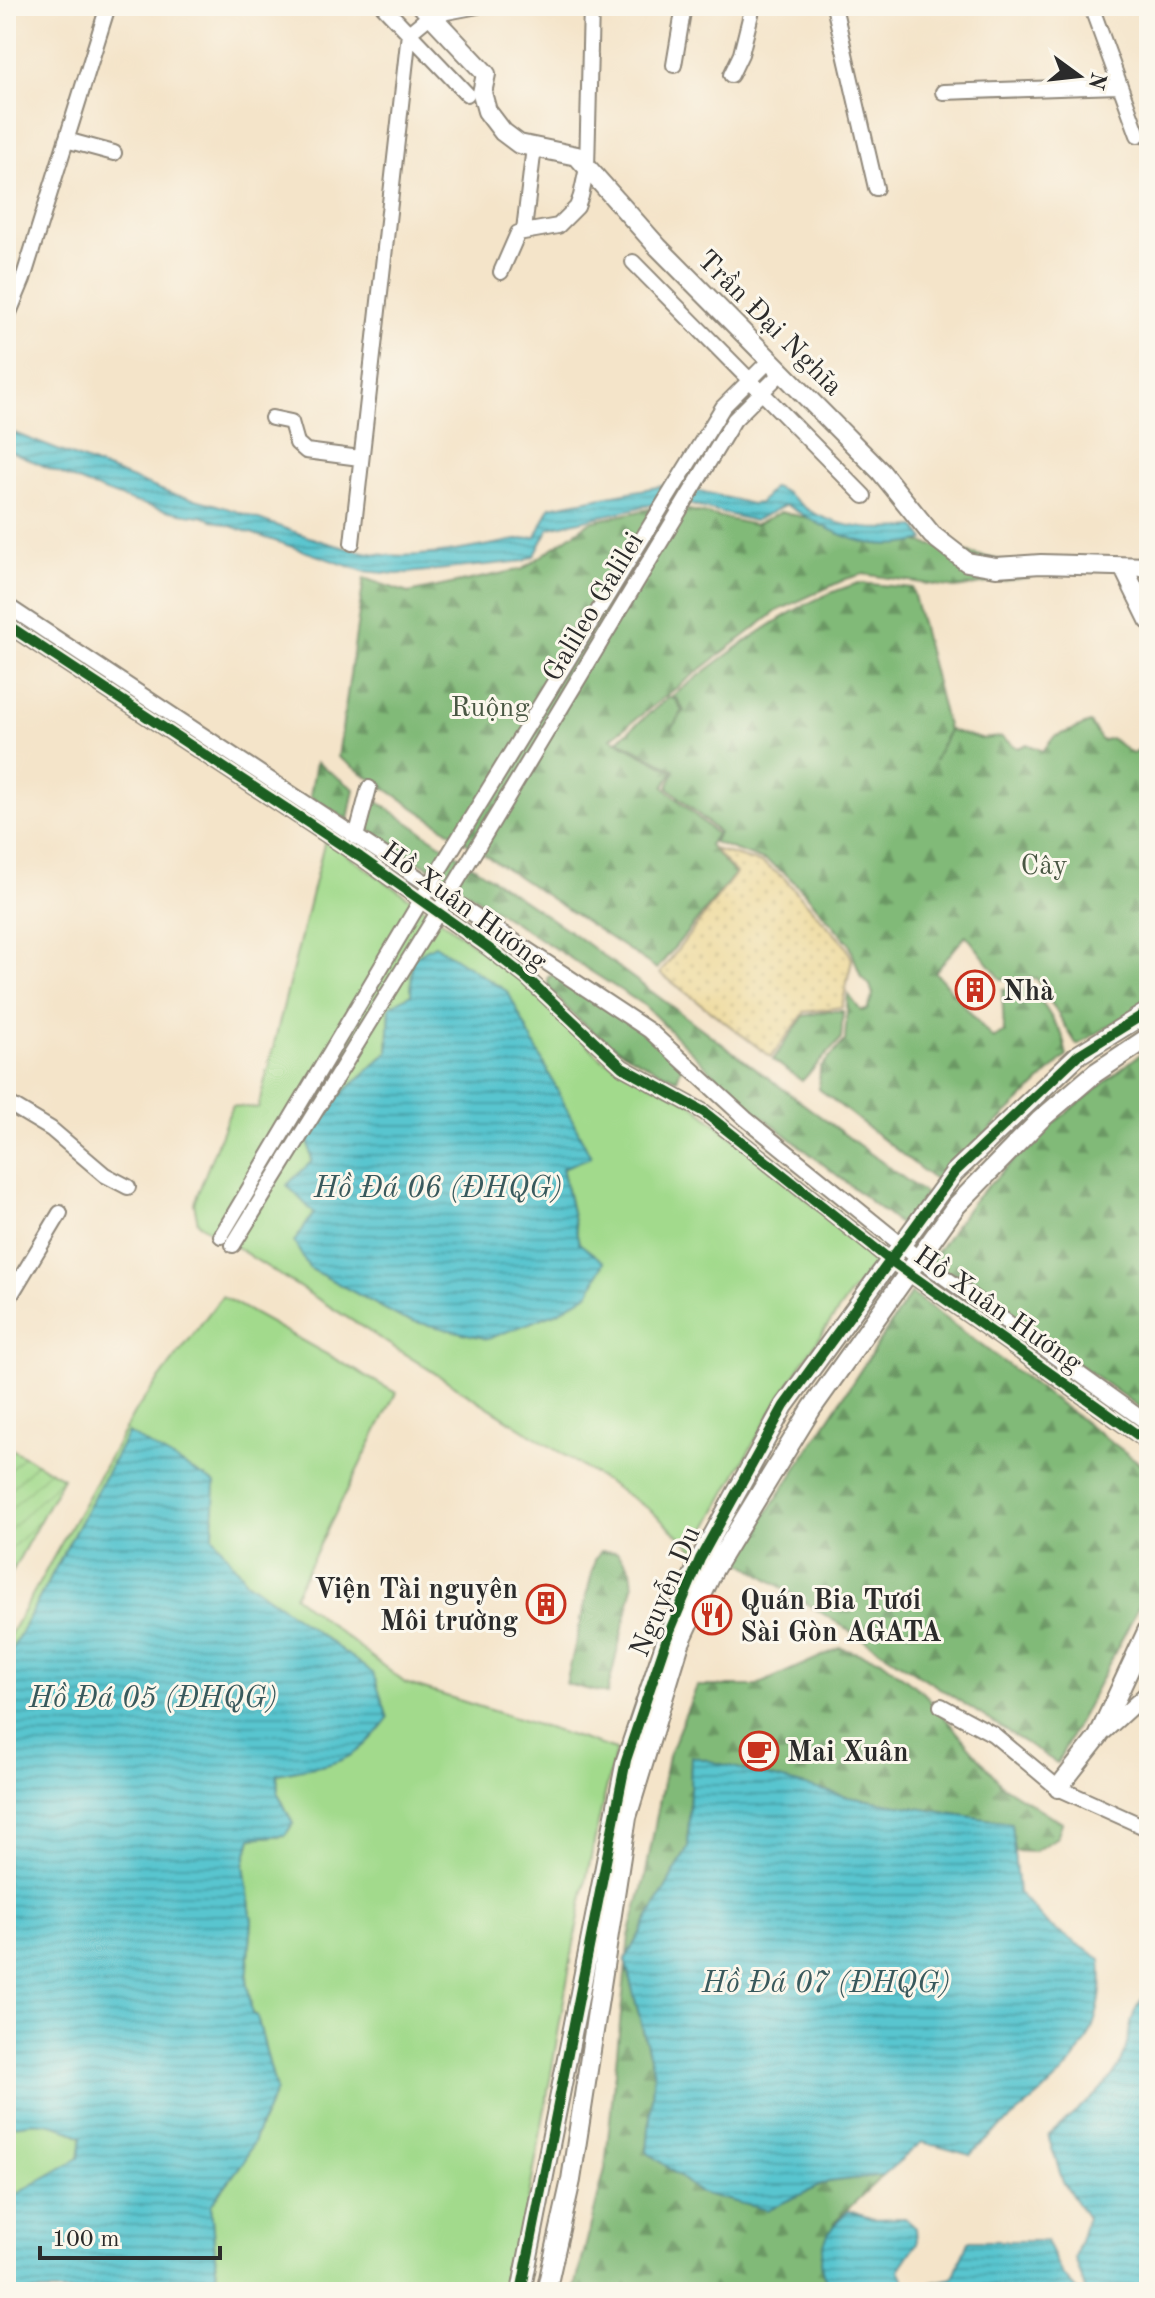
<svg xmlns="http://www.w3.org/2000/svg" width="1155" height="2298" font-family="'Old Standard TT',serif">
  <defs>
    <pattern id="forest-firs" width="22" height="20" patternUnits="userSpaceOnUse" patternTransform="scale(2)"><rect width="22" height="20" fill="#81ba78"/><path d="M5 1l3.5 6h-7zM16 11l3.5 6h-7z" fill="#6a9763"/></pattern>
    <pattern id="sand-dots" width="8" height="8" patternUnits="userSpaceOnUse" patternTransform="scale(2)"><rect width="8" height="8" fill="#eeda9e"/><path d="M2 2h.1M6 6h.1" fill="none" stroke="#cb8" stroke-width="1.8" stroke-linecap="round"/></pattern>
    <pattern id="garden-furrows" width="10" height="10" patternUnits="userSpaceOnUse" patternTransform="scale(2)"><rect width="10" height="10" fill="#a2da8c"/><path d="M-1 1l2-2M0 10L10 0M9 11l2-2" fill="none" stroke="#8cbb79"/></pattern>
    <pattern id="water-rules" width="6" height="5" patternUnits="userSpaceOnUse" patternTransform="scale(2)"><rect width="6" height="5" fill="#59c5cf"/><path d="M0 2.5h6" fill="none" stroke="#4aa0a8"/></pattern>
  </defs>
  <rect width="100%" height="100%" fill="#fbf7ec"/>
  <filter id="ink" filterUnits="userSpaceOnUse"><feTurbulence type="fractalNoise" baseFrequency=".0125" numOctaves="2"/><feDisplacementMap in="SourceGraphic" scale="16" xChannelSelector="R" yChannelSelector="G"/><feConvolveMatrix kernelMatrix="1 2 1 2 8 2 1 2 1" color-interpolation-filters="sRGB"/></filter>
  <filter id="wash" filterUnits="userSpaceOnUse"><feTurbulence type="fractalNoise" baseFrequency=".006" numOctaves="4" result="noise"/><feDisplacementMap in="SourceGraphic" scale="32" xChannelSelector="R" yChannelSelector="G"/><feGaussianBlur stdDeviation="1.8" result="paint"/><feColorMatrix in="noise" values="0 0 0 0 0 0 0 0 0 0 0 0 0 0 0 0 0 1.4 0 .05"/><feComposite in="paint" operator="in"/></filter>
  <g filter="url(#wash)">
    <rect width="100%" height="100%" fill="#f4e4c9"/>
    <path fill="#a2da8c" stroke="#66825c" stroke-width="2" fill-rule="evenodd" d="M325,840L440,919L528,986L602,1059L691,1103L878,1258C802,1353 752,1443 695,1550L649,1509L198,1223L194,1203L232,1106L258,1108ZM411,994L549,1079L590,1156L562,1167L579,1243L312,1161L308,1138L334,1101L388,1052L390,1007Z
      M222,1296L396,1393L294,1596L405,1683L616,1750C569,1928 550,2112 509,2292H218L211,2205L246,2158L275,2090L257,2016L252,2014L247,1980L252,1921L244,1865L251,1838L285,1835L293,1824L278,1793L277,1774L297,1770L269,1598L246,1581L129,1433L6,1660V1642L134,1413Z
      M29,2120L58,2124L82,2137L80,2158L6,2200V2127Z"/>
    <path fill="url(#forest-firs)" stroke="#567252" stroke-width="2" d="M668,505L754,525L781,512L1036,568L1029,577L955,588L863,574L846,579L777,611L611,738L673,771L664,787L716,834L709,845L735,874L657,969L338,757L364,578L408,593L523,569L590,522Z
      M859,583L912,588L948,730L934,761L949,730L981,739L1001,737L1018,748L1027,744L1043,751L1054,737L1090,723L1102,741L1111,738L1132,754L1141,748L1147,752L1149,748V1003L1077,1045L1036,978L1001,979L966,935L935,972L993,1039L1004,1032L1002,989L1032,987L1062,1034L1067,1056L936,1181L819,1089L820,1068L845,1041L848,994L861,1011L867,1010L873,995L870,985L861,977L849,943L806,894L786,874L766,861L713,842L719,833L668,787L675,770L618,740L669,697L676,700L682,711L671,729L684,711L677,699L672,696C730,653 788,604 859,583Z
      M316,762L354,789L348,820L310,796Z
      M374,799L575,935L925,1194L903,1227L734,1094L645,1006L367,828Z
      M556,974L616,1009L682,1065L677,1079C630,1059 578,1029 548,985V977Z
      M828,1011H843L841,1039L802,1081L773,1060L804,1016Z
      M1149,1047V1414L931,1260L973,1201L1041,1133Z
      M911,1293L1149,1470V1587L1057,1763L737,1559Z
      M601,1551L617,1552L631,1569L633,1586L607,1694L566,1684L595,1560Z
      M840,1648L881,1660L924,1693L1002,1785L1062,1823L1057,1837L1034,1852L1014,1851L1011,1823L848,1797L691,1757L688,1848L625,1960L654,2073L647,2151L766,2210L828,2182L883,2175L834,2222L827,2284L834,2292H574L605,2169L629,1936L645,1878L668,1756L697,1686H755Z"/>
    <path fill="url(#sand-dots)" stroke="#8c8264" stroke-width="2" d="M713,849L762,863L783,877L846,946L852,959L842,1007L805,1012L771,1057L660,973L736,873Z"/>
    <path fill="url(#garden-furrows)" stroke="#66825c" stroke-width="2" d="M6,1446L63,1478L6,1583Z"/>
    <path fill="url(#water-rules)" stroke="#42787d" stroke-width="2" d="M6,430L174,495C243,506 306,544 376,554C427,561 485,544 536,537L550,507L673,484L751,504L760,503L773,487C790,492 796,503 810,511C844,530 879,531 916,527L925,540C868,555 834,533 786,505L754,521L672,500L549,528L535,555L524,561L397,574L363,571L201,516C133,509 68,477 6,449Z
      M435,945L508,992L591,1157L562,1168L579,1243L604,1262L590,1292L558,1312L488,1339L403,1319L309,1268L294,1242L314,1213L287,1185L312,1161L308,1138L334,1101L388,1052L390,1006L411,994L412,958Z
      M128,1433L215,1483L213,1536L246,1581L373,1673L388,1718C349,1770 336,1761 277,1774L278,1793L293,1824L285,1835L251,1838L244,1865L252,1921L247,1980L252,2014L257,2016L276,2090L246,2158L211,2205L218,2292H6V2200L79,2158L82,2137C56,2121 35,2119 6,2127V1660Z
      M691,1756L848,1797L1011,1823L1018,1892L1049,1926L1101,1959C1110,2065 1035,2091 970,2155L922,2142L883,2175L828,2182L767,2210L700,2193L647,2151L654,2073L625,1960L688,1848Z
      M1149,1993V2292H1086L1075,2258L1087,2218L1063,2182L1048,2136C1072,2114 1108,2090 1122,2060C1132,2037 1127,2008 1149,1993Z
      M849,2211L873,2219L905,2218L916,2228L917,2243L899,2270L904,2280L901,2292H834C809,2266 824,2229 849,2211Z
      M968,2241H1046L1062,2275L1079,2292H928L930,2283L953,2278Z"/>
  </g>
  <g filter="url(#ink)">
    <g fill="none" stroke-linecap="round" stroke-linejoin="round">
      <g stroke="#90887a" stroke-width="18">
        <path id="street" d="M383,6L467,94
          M834,6L876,188
          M1091,6L1138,135
          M674,65L684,6
          M731,75L741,54L753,6
          M943,92L1118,86
          M66,140L114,153
          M524,230L534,147
          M633,262L864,496
          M501,272L518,233L558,226L577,207L581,196L587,168L591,6
          M6,320L23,279L108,6
          M272,418L291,422L297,443L306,451L360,458
          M352,543L409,33L431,15L478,6
          M6,605L650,1031L746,1119L919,1259L1149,1424
          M6,624L360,857L487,947L527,978L622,1067L704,1112L890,1260L1149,1443
          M356,837L369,788
          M6,1102L51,1129L105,1175L128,1187
          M221,1236L430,885L723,407L770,360
          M233,1245L448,896L734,420L782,372
          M6,1303L60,1213
          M941,1706L993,1734L1058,1788L1149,1829
          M1102,1734L1149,1691"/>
      </g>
      <g stroke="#90887a" stroke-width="22">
        <path id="secondary" d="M422,6L486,74L482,93L487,111L503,132L519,144L577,156L658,247L881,472L932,535L967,562L996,567L1041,564L1149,567
          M1124,569L1149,620
          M1058,1788L1098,1737L1149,1627
          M521,2292L626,1760L667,1638L700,1559L784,1406L954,1173L1078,1055L1149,1011
          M546,2292L571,2180L627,1817L680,1643L714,1569L812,1408L956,1206L1040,1120L1095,1073L1149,1037"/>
      </g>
      <use href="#street" stroke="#fff" stroke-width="14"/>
      <use href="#secondary" stroke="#fff" stroke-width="18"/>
      <g stroke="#fbf7ec" stroke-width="15">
        <path id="cycleway" d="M6,624L360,857L487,947L527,978L622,1067L704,1112L890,1260L1149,1443
          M521,2292L626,1760L667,1638L700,1559L784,1406L954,1173L1078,1055L1149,1011"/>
      </g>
      <use href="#cycleway" stroke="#1b5e20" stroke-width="10"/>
    </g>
  </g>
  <defs>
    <g id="building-ring" transform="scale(2)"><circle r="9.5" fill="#fbf7ec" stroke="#c8321e" stroke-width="1.5"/><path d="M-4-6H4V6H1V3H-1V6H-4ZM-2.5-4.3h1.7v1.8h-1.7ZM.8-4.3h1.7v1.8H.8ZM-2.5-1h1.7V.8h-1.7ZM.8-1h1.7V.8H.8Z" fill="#c8321e"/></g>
    <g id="restaurant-ring" transform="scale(2)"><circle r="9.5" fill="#fbf7ec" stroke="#c8321e" stroke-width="1.5"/><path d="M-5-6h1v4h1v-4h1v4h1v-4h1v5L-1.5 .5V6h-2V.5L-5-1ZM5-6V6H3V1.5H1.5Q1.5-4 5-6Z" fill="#c8321e"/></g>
    <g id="cafe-ring" transform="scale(2)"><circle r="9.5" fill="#fbf7ec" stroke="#c8321e" stroke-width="1.5"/><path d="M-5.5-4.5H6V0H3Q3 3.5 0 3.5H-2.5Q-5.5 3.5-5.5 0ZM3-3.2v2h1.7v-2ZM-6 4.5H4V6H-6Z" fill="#c8321e"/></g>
  </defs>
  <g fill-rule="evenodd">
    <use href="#building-ring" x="975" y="990"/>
    <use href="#building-ring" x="546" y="1604"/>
    <use href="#restaurant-ring" x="712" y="1615"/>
    <use href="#cafe-ring" x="759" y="1751"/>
  </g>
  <g text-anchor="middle" stroke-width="6" stroke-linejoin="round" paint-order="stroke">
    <g font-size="28" fill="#2b2b2b" stroke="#fbf7ec">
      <text transform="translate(771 322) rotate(45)" y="10">Trần Đại Nghĩa</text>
      <text transform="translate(592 606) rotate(-59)" y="10">Galileo Galilei</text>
      <text transform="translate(465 905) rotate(36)" y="10">Hồ Xuân Hương</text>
      <text transform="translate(999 1308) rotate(35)" y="10">Hồ Xuân Hương</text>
      <text transform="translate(664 1591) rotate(-67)" y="10">Nguyễn Du</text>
    </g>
    <g font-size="28" fill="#495743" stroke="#fbf7ec">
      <text x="490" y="716">Ruộng</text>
      <text x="1044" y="874">Cây</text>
    </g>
    <g font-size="28" font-weight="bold" fill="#2b2b2b" stroke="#fbf7ec" text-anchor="start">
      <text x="1003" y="1000">Nhà</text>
      <text x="518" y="1598" text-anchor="end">Viện Tài nguyên<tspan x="518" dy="32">Môi trường</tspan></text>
      <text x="740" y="1609">Quán Bia Tươi<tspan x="740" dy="32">Sài Gòn AGATA</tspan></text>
      <text x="787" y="1761">Mai Xuân</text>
    </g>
    <g font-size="30" font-style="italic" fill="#39595c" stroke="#fbf7ec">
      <text x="438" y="1197">Hồ Đá 06 (ĐHQG)</text>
      <text x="153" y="1707">Hồ Đá 05 (ĐHQG)</text>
      <text x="826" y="1992">Hồ Đá 07 (ĐHQG)</text>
    </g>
  </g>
  <rect width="1155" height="2298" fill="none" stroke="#fbf7ec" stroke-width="32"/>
  <g transform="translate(1079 76) rotate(105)" stroke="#fbf7ec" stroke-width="6" paint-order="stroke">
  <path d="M0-6L14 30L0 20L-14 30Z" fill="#2b2b2b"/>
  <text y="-12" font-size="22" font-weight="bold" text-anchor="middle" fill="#2b2b2b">N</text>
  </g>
  <path d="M40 2246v12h180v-12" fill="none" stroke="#2b2b2b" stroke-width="4"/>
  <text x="52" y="2246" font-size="24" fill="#2b2b2b" stroke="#fbf7ec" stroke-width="6" paint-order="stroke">100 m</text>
</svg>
